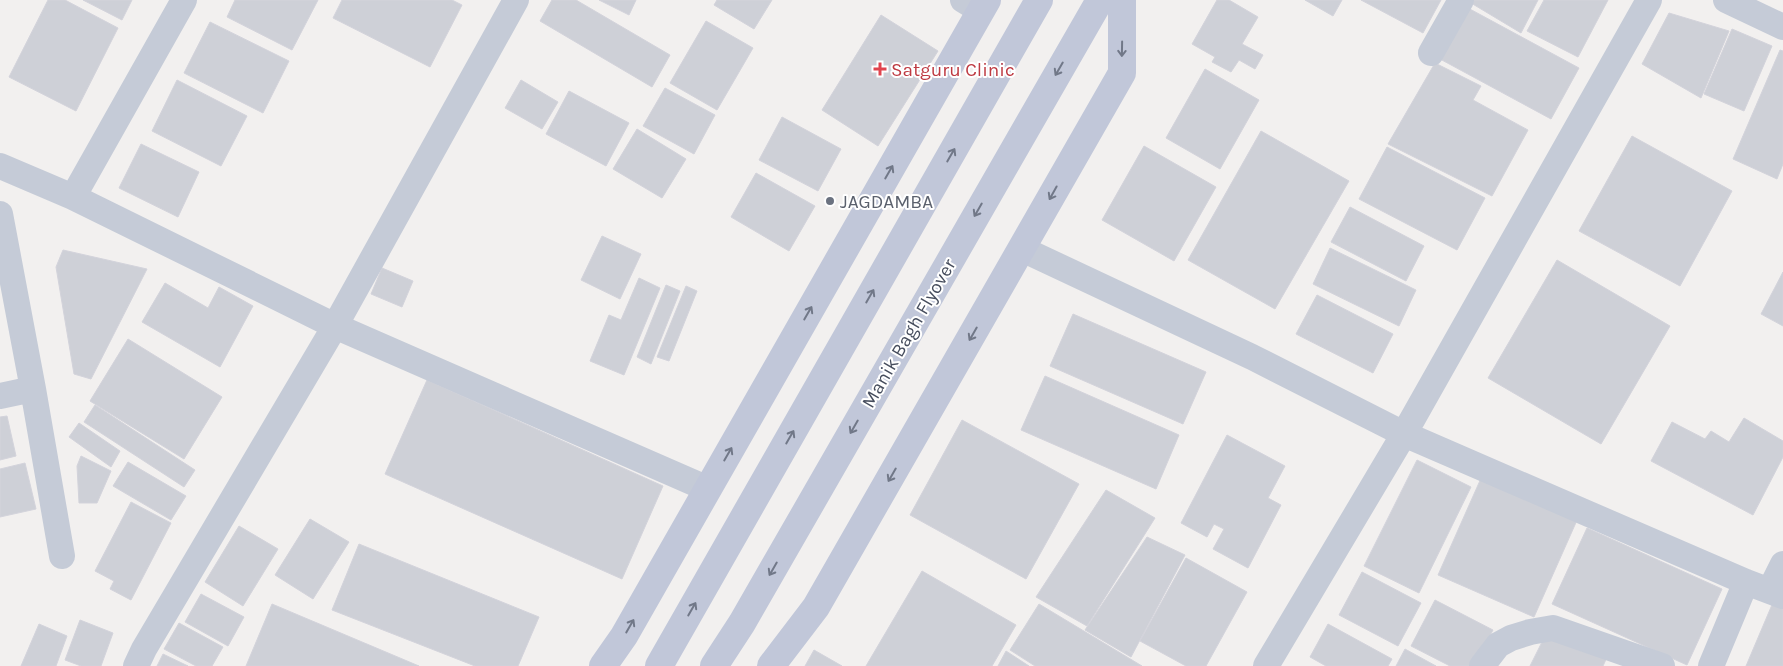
<svg xmlns="http://www.w3.org/2000/svg" width="1783" height="666" font-family="Karla,sans-serif">
  <rect width="100%" height="100%" fill="#f2f0ef"/>
  <path fill="#ced0d7" stroke="#d3d3db" d="M48,0H65L118,28L76,111L9,77Z
    M83,0H132L122,20Z
    M235,0H318L292,50L227,17Z
    M342,0H452L462,5L430,67L333,18Z
    M552,0H576L670,55L652,87L540,21Z
    M599,0H636L629,15Z
    M717,0H772L754,29L714,5Z
    M1217,0H1229L1258,17L1242,44L1263,55L1255,69L1239,60L1231,72L1212,62L1215,57L1192,44Z
    M1305,0H1342L1333,16Z
    M1361,0H1441L1423,33Z
    M1473,0H1538L1521,33L1471,3Z
    M1544,0H1608L1578,57L1527,31Z
    M1468,8L1579,68L1551,119L1440,59Z
    M1669,13L1729,31L1701,98L1642,64Z
    M881,15L938,51L878,146L822,110Z
    M706,21L753,48L717,110L670,83Z
    M210,22L289,61L263,113L184,73Z
    M1732,29L1772,46L1744,111L1704,94Z
    M1780,50L1783,51V164L1777,179L1733,159Z
    M1435,63L1481,86L1473,100L1528,130L1492,196L1388,144Z
    M1205,69L1259,100L1220,169L1166,138Z
    M177,80L247,116L221,166L152,131Z
    M521,80L558,102L542,129L505,108Z
    M665,88L715,115L694,154L643,126Z
    M569,91L629,123L606,166L546,134Z
    M782,117L841,149L818,191L759,160Z
    M637,129L686,159L662,198L613,169Z
    M1261,131L1349,181L1275,309L1188,260Z
    M1632,136L1732,191L1680,286L1579,231Z
    M141,144L199,172L178,217L119,188Z
    M1144,146L1216,187L1174,261L1102,220Z
    M1387,147L1485,198L1457,250L1359,199Z
    M756,173L815,206L789,251L731,217Z
    M1350,207L1424,246L1406,281L1331,242Z
    M602,236L641,254L620,299L581,280Z
    M1330,248L1416,290L1399,326L1313,284Z
    M63,250L147,269L91,379L74,374L56,267Z
    M1557,260L1670,326L1601,444L1488,378Z
    M382,268L413,281L402,307L371,294Z
    M1783,272V326L1761,314Z
    M639,278L660,288L624,375L590,361L609,315L621,320Z
    M165,283L208,308L219,287L253,306L220,367L142,322Z
    M666,285L680,291L651,364L637,357Z
    M686,286L697,291L669,361L657,357Z
    M1317,295L1393,334L1373,373L1296,334Z
    M1073,314L1206,372L1183,424L1050,366Z
    M128,339L222,397L184,459L90,401Z
    M1045,376L1179,435L1156,489L1021,430Z
    M427,380L663,486L622,579L385,474Z
    M95,405L195,470L184,487L84,422Z
    M7,416L16,456L0,460V417Z
    M1744,418L1783,441V457L1753,515L1651,461L1672,422L1705,439L1711,431L1729,442Z
    M962,420L1079,484L1026,579L910,515Z
    M79,423L120,451L111,467L69,437Z
    M1227,435L1285,466L1268,498L1281,505L1248,568L1213,549L1224,529L1214,524L1207,537L1181,523Z
    M81,456L111,471L97,503H79L77,466Z
    M1417,460L1471,487L1419,593L1364,566Z
    M128,462L186,496L171,520L113,486Z
    M25,463L36,509L0,517V469Z
    M1482,476L1578,518L1534,617L1438,575Z
    M1106,490L1155,518L1087,626L1036,597Z
    M131,502L171,523L131,600L110,589L114,581L95,571Z
    M310,519L349,542L313,599L275,575Z
    M239,526L278,549L243,606L205,582Z
    M1587,528L1722,589L1687,665L1552,604Z
    M1147,537L1185,555L1131,657L1085,630Z
    M359,544L539,617L518,666H475L332,610Z
    M1186,558L1247,592L1206,666H1186L1140,641Z
    M922,571L1016,625L992,666H866Z
    M1362,572L1421,603L1398,646L1339,615Z
    M201,594L244,617L228,646L185,622Z
    M1435,600L1493,630L1474,666H1450L1411,646Z
    M1774,600L1783,604V666H1746Z
    M272,604L419,666H246Z
    M1039,604L1142,666H1035L1010,650Z
    M80,620L113,633L101,666H81L65,660Z
    M179,623L223,647L212,666H196L164,649Z
    M39,624L67,636L56,666H21Z
    M1328,624L1392,659L1388,666H1326L1310,657Z
    M1547,632L1608,655L1603,666H1530Z
    M1405,649L1436,666H1396Z
    M814,650L842,666H805Z
    M1006,651L1029,666H998Z
    M163,654L188,666H157Z"/>
  <g fill="none" stroke-linecap="round" stroke-linejoin="round">
    <path stroke="#c5cbd7" stroke-width="26" d="M963,0L981,11
      M1726,0L1783,27
      M1431,53L1461,0
      M0,166L73,197L335,326L708,489
      M73,197L184,0
      M0,214L33,389L62,556
      M1022,249L1252,357L1404,434L1746,582L1783,596
      M0,396L33,389
      M1770,590L1783,564
      M136,666L144,649L335,326L516,0
      M1266,666L1404,434L1649,0
      M1482,666L1498,645L1511,638L1530,632L1553,628L1662,666
      M1711,666L1746,582"/>
    <path stroke="#c1c7d9" stroke-width="28" d="M603,666L624,636L987,0
      M659,666L1039,0
      M714,666L742,623L1100,0
      M771,666L816,607L1122,73V0"/>
  </g>
  <defs><path id="oneway-shaft" d="M-6 0H5M1.5-3L5.5 0L1.5 3" fill="none" stroke-width="1.6" stroke-linecap="round" stroke-linejoin="round" transform="scale(1.25)"/></defs>
  <g stroke="#717888">
    <use href="#oneway-shaft" transform="translate(1122 49) rotate(91)"/>
    <use href="#oneway-shaft" transform="translate(1059 69) rotate(120)"/>
    <use href="#oneway-shaft" transform="translate(951 155) rotate(-60)"/>
    <use href="#oneway-shaft" transform="translate(889 172) rotate(-60)"/>
    <use href="#oneway-shaft" transform="translate(1053 193) rotate(119)"/>
    <use href="#oneway-shaft" transform="translate(978 210) rotate(120)"/>
    <use href="#oneway-shaft" transform="translate(870 296) rotate(-60)"/>
    <use href="#oneway-shaft" transform="translate(808 313) rotate(-60)"/>
    <use href="#oneway-shaft" transform="translate(973 334) rotate(120)"/>
    <use href="#oneway-shaft" transform="translate(854 427) rotate(120)"/>
    <use href="#oneway-shaft" transform="translate(790 437) rotate(-60)"/>
    <use href="#oneway-shaft" transform="translate(728 454) rotate(-60)"/>
    <use href="#oneway-shaft" transform="translate(892 475) rotate(120)"/>
    <use href="#oneway-shaft" transform="translate(773 569) rotate(120)"/>
    <use href="#oneway-shaft" transform="translate(692 609) rotate(-60)"/>
    <use href="#oneway-shaft" transform="translate(630 626) rotate(-60)"/>
  </g>
  <path fill="#e0444e" stroke="#fff" stroke-width="2" d="M877.5 61.5h5v5h5v5h-5v5h-5v-5h-5v-5h5z"/>
  <circle fill="#6b7280" stroke="#fff" stroke-width="2" cx="830" cy="201" r="5"/>
  <g text-anchor="middle" stroke-width="4" stroke-linejoin="round" paint-order="stroke">
    <g font-size="19" fill="#be3a42" stroke="#fff" text-anchor="start">
      <text x="891" y="76">Satguru Clinic</text>
    </g>
    <g font-size="19" fill="#5b616d" stroke="#fff" text-anchor="start">
      <text x="840" y="208">JAGDAMBA</text>
    </g>
    <g font-size="19" fill="#464d5d" stroke="#fff">
      <text transform="translate(908 333) rotate(-60)" y="7">Manik Bagh Flyover</text>
    </g>
  </g>
</svg>
